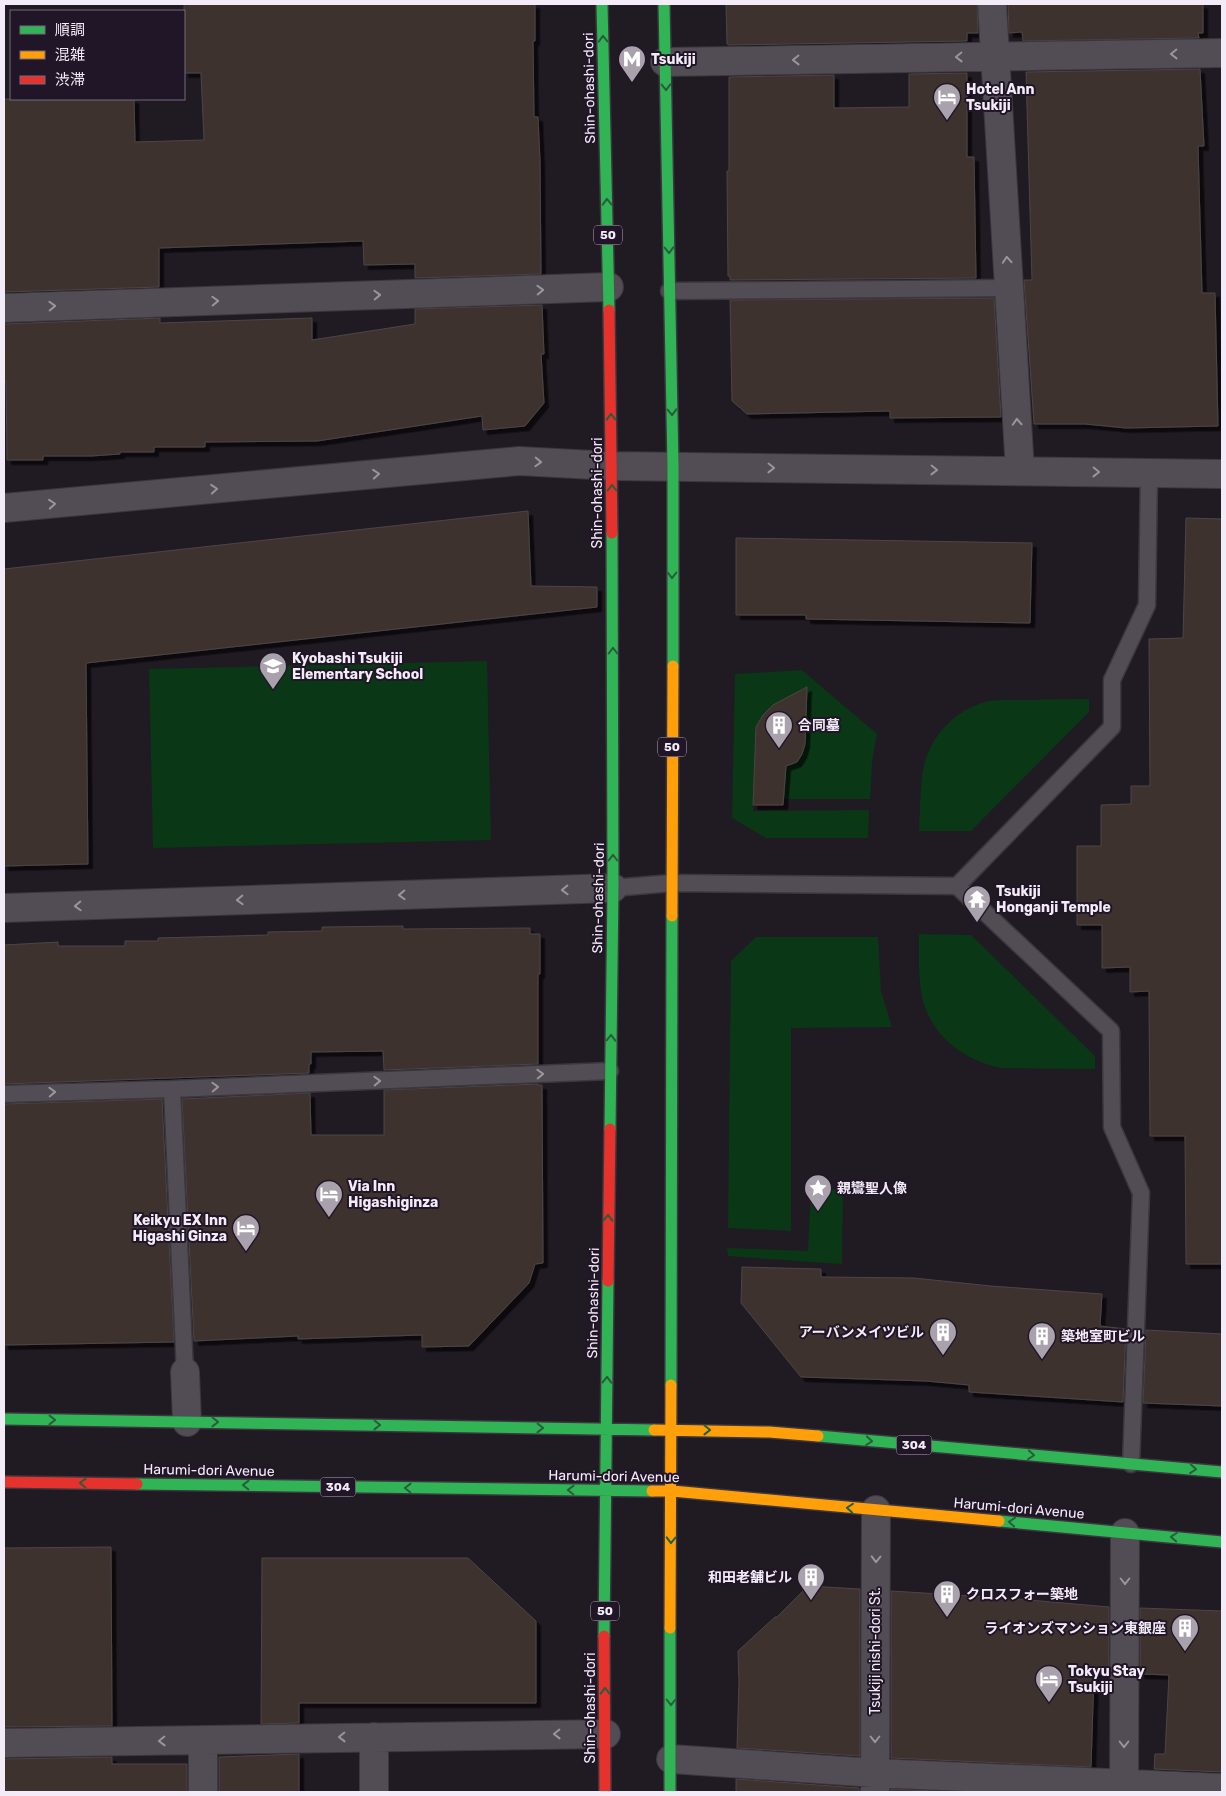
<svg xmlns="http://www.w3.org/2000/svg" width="1226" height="1796" font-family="Rubik,'Noto Sans JP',sans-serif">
  <defs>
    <filter id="shadow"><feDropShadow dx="4.5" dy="4.5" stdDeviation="0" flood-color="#0009"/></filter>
  </defs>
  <rect width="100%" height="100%" fill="#201a23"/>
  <path fill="#0a3716" d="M487,661L491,840L153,848L149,669Z
    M802,670L877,734L872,762L870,799H784L783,805H753V811L869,810L868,838H766L732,818L735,674Z
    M1089,699V712L971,831H919C920,811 920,790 923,770C929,738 953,711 985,702C998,699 1013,700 1027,700C1047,699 1068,699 1089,699Z
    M919,934L971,935L1095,1056V1069L1002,1068C964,1061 931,1036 922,997C918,977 919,955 919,934Z
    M756,937H878L881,991L892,1027L791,1028V1231L728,1228L731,961Z
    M811,1188L843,1190L842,1264L728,1256L727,1248L808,1251Z"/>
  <path fill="#3e332d" stroke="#4c4546" filter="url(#shadow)" d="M184,4H535V41H533L534,117H538L540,161L541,274L415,278V264L364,265L363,241L159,248V287L4,292V99H134L135,142L204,140L201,73H184Z
    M726,4H977L978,33H967V41L729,45L727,44Z
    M1008,4H1203V33H1198L1199,38L1023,41L1022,32L1009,33Z
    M1200,69L1204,146H1198L1202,293H1215L1218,426L1126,428L1085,424H1034L1024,280H1032L1026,72Z
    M967,73V157H974L976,278L730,280V276H728L727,171H729V77L834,75V108L909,107V74Z
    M994,298L1001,417L890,418V411L747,414L732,401L730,300Z
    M542,305L544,354H541L544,403L525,426L483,430L482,416L317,441L205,442V447H154V452H120V454L91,456H43V460H7L6,381H4V324L160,318V323L312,318V340L415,324V309Z
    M528,511L531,586L597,587V607L86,663L88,864L4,866V569Z
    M1186,518L1222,519V1264H1186L1185,1136H1150L1149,991L1130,992V967L1102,968V925H1077V846H1101V805L1131,804V786H1150L1149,639L1183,638Z
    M736,538L1032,543L1030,623L806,619V615H736Z
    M807,687L805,744L802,754L797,762L786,766L783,805H753L756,727L763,715L773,705Z
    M403,926V929L530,928V934H540V974H538V1064L384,1070L383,1051L311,1052V1064H309V1073L4,1084V945L58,942V946H125V941H158V938L268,935V932L322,931V927Z
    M538,1084V1085H542L543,1263L535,1264L529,1283L469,1346L422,1347V1335L298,1339V1336L194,1341L182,1099L310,1093L311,1135H384V1090Z
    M162,1099L174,1342L4,1345V1104Z
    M742,1267L821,1269V1277L914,1278L991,1286L1102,1294L1100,1326L1126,1329L1123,1402L969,1392V1385L926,1381L801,1377L741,1303Z
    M1146,1330L1222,1334V1406L1143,1403Z
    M111,1547L112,1726L4,1727V1548Z
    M262,1558H468L536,1621V1703H299V1723L261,1724Z
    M808,1586L860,1589V1756L737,1748L739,1682L738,1651L775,1617H777Z
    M891,1591L1006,1598L1109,1607V1672H1094L1091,1767L891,1758Z
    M1140,1608L1222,1611V1772L1154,1769L1155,1754H1165L1169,1675L1140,1674Z
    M299,1754V1792H219V1757Z
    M112,1757V1764H187V1792H4V1759Z
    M736,1779L859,1788V1792H736Z
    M891,1789L959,1792H891Z"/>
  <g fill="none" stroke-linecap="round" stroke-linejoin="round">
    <g stroke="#3b373e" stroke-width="19">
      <path id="lane" d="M669,291L1009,288
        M957,886L1112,727V680L1147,605L1149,473
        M613,888L672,883L957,886L1111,1031L1112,1127L1141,1193L1131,1464
        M172,1089L185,1372
        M4,1094L172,1089L610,1071"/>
    </g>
    <g stroke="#3b373e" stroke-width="30">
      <path id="street" d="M992,4L1020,471
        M665,62L1222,53
        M4,308L609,287
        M4,508L519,461L612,466L1222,474
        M4,908L613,888
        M185,1372L187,1422
        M203,1740V1792
        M4,1743L606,1734
        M671,1759L875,1773L1222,1788
        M374,1792V1737
        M875,1792L876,1510
        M1124,1792L1125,1533"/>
    </g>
    <g stroke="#3b373e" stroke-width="14">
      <path id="fast" d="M602,4L609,310
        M664,4L673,466V666
        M610,1129L613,888L612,533
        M671,1385L672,916
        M4,1419L654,1430
        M818,1436L1222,1472
        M137,1484L652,1491
        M999,1521L1222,1542
        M604,1636L608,1281
        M670,1792V1628"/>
    </g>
    <g stroke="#3b373e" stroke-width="14">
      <path id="slow" d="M672,916L673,666
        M654,1430L769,1432L818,1436
        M652,1491H672L999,1521
        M670,1628L671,1385"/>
    </g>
    <g stroke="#3b373e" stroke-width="14">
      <path id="jam" d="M609,310L612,533
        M608,1281L610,1129
        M4,1482L137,1484
        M604,1636L605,1792"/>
    </g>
    <use href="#lane" stroke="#524c54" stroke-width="16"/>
    <use href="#street" stroke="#524c54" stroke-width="28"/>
    <use href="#fast" stroke="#30b455" stroke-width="11"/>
    <use href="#slow" stroke="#ff9f0a" stroke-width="11"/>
    <use href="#jam" stroke="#e5322d" stroke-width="11"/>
  </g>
  <defs><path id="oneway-chevron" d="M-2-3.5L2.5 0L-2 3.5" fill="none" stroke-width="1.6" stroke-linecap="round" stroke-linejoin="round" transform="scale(1.25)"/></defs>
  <g stroke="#285d3c">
    <use href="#oneway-chevron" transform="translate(603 39) rotate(-91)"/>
    <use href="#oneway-chevron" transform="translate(666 87) rotate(89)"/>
    <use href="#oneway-chevron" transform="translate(607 202) rotate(-91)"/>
    <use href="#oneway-chevron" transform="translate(669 250) rotate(89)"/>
    <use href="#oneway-chevron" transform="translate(672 412) rotate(89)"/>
    <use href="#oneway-chevron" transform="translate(611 417) rotate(-91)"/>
    <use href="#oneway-chevron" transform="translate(612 488) rotate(-90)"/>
    <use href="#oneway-chevron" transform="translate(672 575) rotate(90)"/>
    <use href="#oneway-chevron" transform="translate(613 651) rotate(-90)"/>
    <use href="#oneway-chevron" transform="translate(613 858) rotate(-90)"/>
    <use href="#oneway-chevron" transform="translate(611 1038) rotate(-89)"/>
    <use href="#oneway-chevron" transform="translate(608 1218) rotate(-89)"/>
    <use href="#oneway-chevron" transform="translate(607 1380) rotate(-89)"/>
    <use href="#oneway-chevron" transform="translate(52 1420) rotate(1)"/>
    <use href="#oneway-chevron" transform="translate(215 1422) rotate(1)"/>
    <use href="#oneway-chevron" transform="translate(377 1425) rotate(1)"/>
    <use href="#oneway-chevron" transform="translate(540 1428) rotate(1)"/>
    <use href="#oneway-chevron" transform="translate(707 1430) rotate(1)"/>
    <use href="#oneway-chevron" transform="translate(869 1441) rotate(5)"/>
    <use href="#oneway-chevron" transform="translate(1031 1455) rotate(5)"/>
    <use href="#oneway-chevron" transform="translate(1193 1469) rotate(5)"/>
    <use href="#oneway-chevron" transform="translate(83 1483) rotate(-179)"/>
    <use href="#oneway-chevron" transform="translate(246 1485) rotate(-179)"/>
    <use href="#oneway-chevron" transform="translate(408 1488) rotate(-179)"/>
    <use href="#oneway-chevron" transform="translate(571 1490) rotate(-179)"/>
    <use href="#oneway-chevron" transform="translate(850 1508) rotate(-175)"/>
    <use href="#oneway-chevron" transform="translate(1012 1522) rotate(-175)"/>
    <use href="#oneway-chevron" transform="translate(1174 1537) rotate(-175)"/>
    <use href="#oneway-chevron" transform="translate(671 1540) rotate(91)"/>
    <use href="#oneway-chevron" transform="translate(605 1691) rotate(-91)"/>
    <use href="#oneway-chevron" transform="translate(671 1702) rotate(90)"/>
  </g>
  <g stroke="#9a949d">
    <use href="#oneway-chevron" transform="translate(1174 54) rotate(179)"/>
    <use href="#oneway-chevron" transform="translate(959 57) rotate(179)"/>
    <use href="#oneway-chevron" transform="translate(796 60) rotate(179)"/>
    <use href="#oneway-chevron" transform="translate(1007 260) rotate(-94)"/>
    <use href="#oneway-chevron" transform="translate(540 290) rotate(-2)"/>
    <use href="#oneway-chevron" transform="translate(377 295) rotate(-2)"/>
    <use href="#oneway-chevron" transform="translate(215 301) rotate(-2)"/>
    <use href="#oneway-chevron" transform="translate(52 306) rotate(-2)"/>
    <use href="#oneway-chevron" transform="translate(1017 422) rotate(-93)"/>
    <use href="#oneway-chevron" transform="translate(538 462) rotate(2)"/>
    <use href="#oneway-chevron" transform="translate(771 468) rotate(1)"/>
    <use href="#oneway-chevron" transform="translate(934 470) rotate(1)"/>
    <use href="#oneway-chevron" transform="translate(1096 472) rotate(1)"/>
    <use href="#oneway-chevron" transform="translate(376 474) rotate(-5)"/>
    <use href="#oneway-chevron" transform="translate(214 489) rotate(-5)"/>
    <use href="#oneway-chevron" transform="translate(52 504) rotate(-5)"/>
    <use href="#oneway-chevron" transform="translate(565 890) rotate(178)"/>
    <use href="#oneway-chevron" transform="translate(402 895) rotate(178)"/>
    <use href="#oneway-chevron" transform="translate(240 900) rotate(178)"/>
    <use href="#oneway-chevron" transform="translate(78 906) rotate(178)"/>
    <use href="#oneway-chevron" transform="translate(540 1074) rotate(-2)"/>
    <use href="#oneway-chevron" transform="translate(377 1081) rotate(-2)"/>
    <use href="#oneway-chevron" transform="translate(215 1087) rotate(-2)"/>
    <use href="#oneway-chevron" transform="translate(52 1092) rotate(-2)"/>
    <use href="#oneway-chevron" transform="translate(876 1559) rotate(91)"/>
    <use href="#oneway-chevron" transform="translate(1125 1581) rotate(90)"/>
    <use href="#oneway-chevron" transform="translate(557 1734) rotate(179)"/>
    <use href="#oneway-chevron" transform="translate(342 1737) rotate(179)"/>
    <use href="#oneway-chevron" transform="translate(875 1739) rotate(90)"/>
    <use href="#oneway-chevron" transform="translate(162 1741) rotate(179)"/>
    <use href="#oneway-chevron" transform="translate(1124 1744) rotate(90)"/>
  </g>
  <defs>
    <g id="metro-pin" transform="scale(1.4375)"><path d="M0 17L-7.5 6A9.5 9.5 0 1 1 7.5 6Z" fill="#a9a2ad" stroke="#211627"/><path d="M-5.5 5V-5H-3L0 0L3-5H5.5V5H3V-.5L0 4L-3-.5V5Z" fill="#fff"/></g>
    <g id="hotel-pin" transform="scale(1.4375)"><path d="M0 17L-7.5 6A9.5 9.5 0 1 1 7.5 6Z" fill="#a9a2ad" stroke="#211627"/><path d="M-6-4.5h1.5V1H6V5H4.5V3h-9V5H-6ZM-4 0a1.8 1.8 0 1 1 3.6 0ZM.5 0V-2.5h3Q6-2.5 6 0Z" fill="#fff"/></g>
    <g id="school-pin" transform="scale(1.4375)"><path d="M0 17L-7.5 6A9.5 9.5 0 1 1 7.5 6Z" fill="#a9a2ad" stroke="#211627"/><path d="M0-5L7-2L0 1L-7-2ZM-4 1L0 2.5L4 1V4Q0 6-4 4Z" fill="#fff"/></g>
    <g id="building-pin" transform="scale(1.4375)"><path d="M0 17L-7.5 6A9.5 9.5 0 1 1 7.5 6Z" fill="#a9a2ad" stroke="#211627"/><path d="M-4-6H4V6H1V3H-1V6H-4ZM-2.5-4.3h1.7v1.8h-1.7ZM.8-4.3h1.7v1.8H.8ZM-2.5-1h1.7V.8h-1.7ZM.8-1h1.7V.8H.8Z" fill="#fff"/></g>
    <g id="temple-pin" transform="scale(1.4375)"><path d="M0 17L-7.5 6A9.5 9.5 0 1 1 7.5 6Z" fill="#a9a2ad" stroke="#211627"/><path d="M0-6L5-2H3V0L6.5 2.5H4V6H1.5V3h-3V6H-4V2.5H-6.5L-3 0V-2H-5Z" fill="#fff"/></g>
    <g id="sight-pin" transform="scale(1.4375)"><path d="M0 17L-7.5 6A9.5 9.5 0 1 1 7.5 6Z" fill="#a9a2ad" stroke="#211627"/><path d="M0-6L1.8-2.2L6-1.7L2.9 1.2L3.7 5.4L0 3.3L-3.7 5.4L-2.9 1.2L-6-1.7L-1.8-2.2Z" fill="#fff"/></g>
  </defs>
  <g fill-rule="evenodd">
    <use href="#metro-pin" x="632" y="59"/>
    <use href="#hotel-pin" x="947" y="97"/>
    <use href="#school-pin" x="273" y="666"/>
    <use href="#building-pin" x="779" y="725"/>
    <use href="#temple-pin" x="977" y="899"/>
    <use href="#sight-pin" x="818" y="1188"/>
    <use href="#hotel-pin" x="329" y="1194"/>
    <use href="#hotel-pin" x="246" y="1228"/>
    <use href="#building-pin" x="943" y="1332"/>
    <use href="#building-pin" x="1042" y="1336"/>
    <use href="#building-pin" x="811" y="1577"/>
    <use href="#building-pin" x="947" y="1594"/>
    <use href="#building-pin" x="1185" y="1628"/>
    <use href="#hotel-pin" x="1049" y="1679"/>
  </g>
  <g text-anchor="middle" stroke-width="4" stroke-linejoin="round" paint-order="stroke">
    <g fill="#211627" stroke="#b4abb9" stroke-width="1">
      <rect x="594" y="225.5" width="28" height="19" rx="4"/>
      <rect x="658" y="737.5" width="28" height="19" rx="4"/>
      <rect x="896.5" y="1435.5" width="35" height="19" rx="4"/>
      <rect x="320.5" y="1477.5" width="35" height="19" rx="4"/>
      <rect x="591" y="1601.5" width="28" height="19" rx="4"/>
    </g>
    <g font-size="12" font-weight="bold" fill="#f3ebf7">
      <text x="608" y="239">50</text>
      <text x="672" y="751">50</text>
      <text x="914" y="1449">304</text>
      <text x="338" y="1491">304</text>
      <text x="605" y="1615">50</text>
    </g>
    <g font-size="14" font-weight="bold" fill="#f3ebf7" stroke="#211627" text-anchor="start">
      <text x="651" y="64">Tsukiji</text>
      <text x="966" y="94">Hotel Ann<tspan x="966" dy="16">Tsukiji</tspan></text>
      <text x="292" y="663">Kyobashi Tsukiji<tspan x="292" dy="16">Elementary School</tspan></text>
      <text x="798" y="730">合同墓</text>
      <text x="996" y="896">Tsukiji<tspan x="996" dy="16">Honganji Temple</tspan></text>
      <text x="348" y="1191">Via Inn<tspan x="348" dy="16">Higashiginza</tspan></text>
      <text x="837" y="1193">親鸞聖人像</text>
      <text x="227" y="1225" text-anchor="end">Keikyu EX Inn<tspan x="227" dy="16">Higashi Ginza</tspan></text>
      <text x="924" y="1337" text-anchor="end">アーバンメイツビル</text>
      <text x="1061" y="1341">築地室町ビル</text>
      <text x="792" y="1582" text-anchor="end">和田老舗ビル</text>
      <text x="966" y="1599">クロスフォー築地</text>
      <text x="1166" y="1633" text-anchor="end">ライオンズマンション東銀座</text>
      <text x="1068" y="1676">Tokyu Stay<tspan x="1068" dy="16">Tsukiji</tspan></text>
    </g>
    <g font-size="14" fill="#f3ebf7" stroke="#211627">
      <text transform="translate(589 88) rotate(-91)" y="5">Shin-ohashi-dori</text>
      <text transform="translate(597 493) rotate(-90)" y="5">Shin-ohashi-dori</text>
      <text transform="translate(598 898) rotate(-89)" y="5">Shin-ohashi-dori</text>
      <text transform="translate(593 1303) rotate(-89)" y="5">Shin-ohashi-dori</text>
      <text transform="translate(209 1470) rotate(1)" y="5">Harumi-dori Avenue</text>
      <text transform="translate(614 1476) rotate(1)" y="5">Harumi-dori Avenue</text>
      <text transform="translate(1019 1508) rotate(5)" y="5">Harumi-dori Avenue</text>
      <text transform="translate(875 1651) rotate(-90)" y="5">Tsukiji nishi-dori St.</text>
      <text transform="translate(590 1708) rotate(-90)" y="5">Shin-ohashi-dori</text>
    </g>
  </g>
  <rect width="1226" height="1796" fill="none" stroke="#f3ebf7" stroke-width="10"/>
  <rect x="10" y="10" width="175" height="90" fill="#211627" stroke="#756b7a"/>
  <rect x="20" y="26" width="25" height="8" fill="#30b455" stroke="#756b7a"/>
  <text x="55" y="35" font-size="15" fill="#f3ebf7">順調</text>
  <rect x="20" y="51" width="25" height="8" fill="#ff9f0a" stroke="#756b7a"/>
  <text x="55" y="60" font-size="15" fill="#f3ebf7">混雑</text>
  <rect x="20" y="76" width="25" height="8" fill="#e5322d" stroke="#756b7a"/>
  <text x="55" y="85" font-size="15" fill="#f3ebf7">渋滞</text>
</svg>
